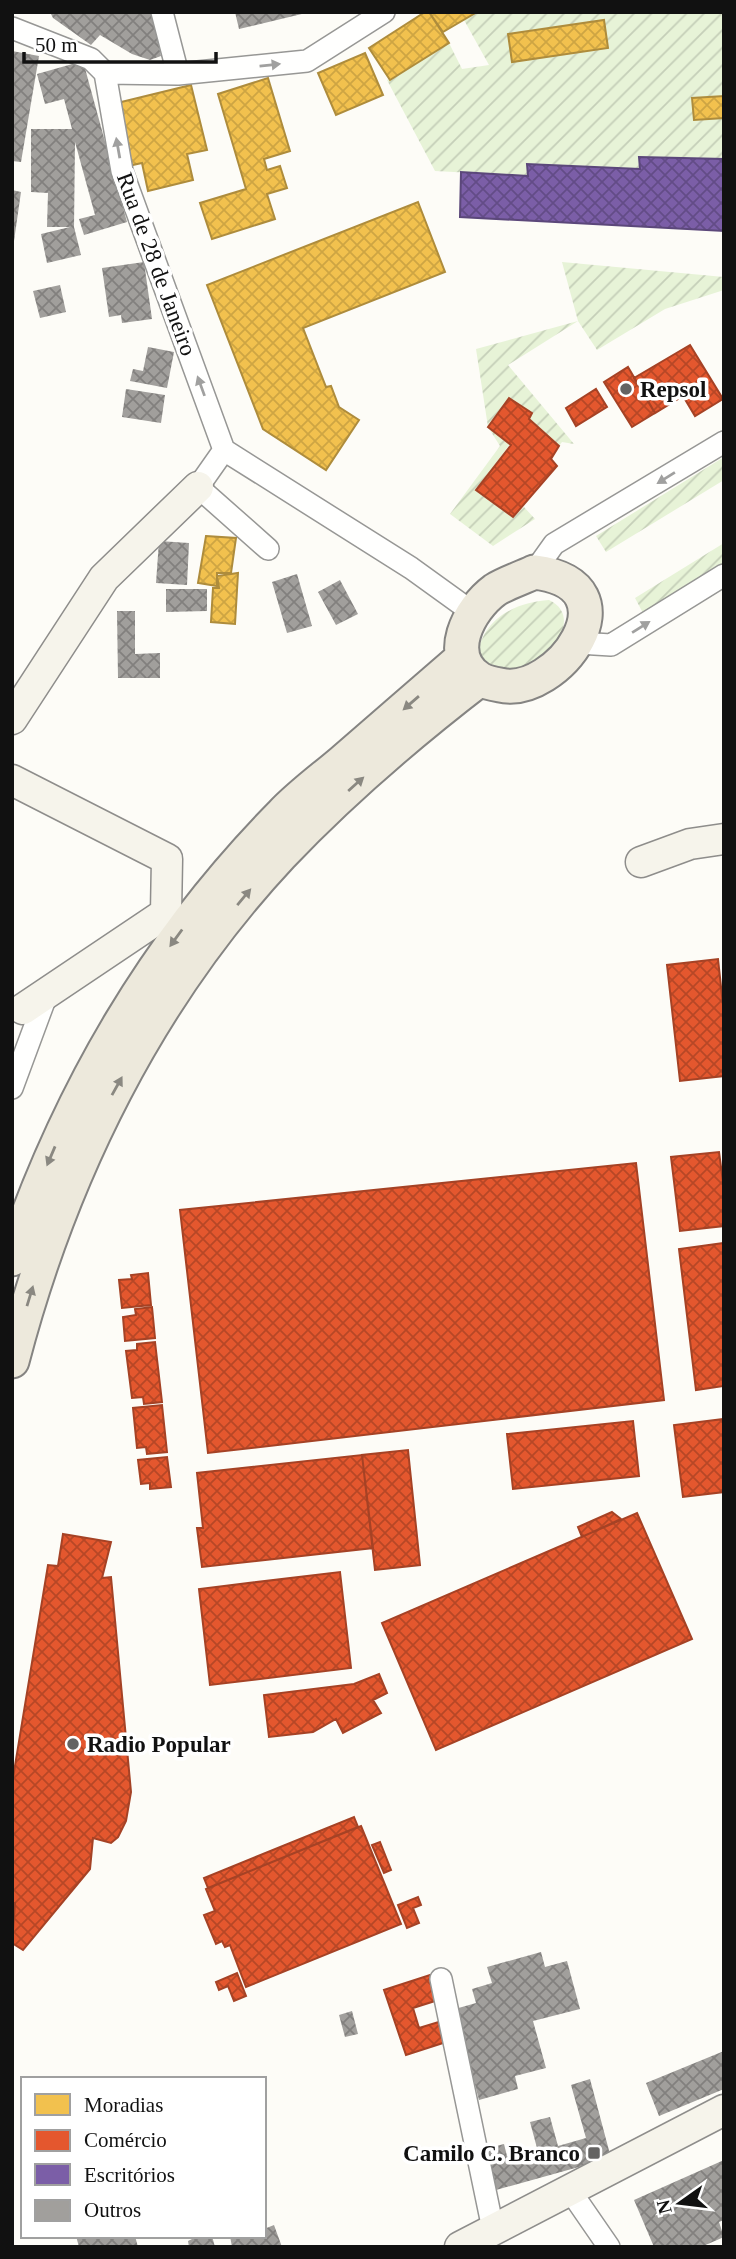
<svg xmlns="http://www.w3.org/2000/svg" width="736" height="2259" font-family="'Times New Roman',serif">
  <defs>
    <pattern id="garden-furrows" width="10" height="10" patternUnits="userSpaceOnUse" patternTransform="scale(1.75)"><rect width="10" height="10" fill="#e7f3d7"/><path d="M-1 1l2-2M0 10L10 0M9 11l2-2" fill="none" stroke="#c5cfb8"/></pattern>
    <pattern id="homes-cross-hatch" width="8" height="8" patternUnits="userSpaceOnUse" patternTransform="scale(1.75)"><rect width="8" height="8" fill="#f2c14e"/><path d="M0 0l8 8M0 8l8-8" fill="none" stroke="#cea543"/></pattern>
    <pattern id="shops-cross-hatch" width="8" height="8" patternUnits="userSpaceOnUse" patternTransform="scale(1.75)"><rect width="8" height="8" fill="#e4572e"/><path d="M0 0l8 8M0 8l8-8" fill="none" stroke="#b74726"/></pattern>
    <pattern id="offices-cross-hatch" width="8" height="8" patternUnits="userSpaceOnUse" patternTransform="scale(1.75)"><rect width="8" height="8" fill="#7b5ea7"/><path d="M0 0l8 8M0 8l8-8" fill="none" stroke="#634c87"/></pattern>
    <pattern id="building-cross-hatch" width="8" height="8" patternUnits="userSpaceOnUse" patternTransform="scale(1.75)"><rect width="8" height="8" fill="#a19f9c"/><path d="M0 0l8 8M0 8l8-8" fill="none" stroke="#82807e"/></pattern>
  </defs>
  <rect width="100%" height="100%" fill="#fdfcf7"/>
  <path fill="url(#garden-furrows)" fill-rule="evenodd" d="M477,12H724V159L640,157V169L528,164V176L435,171L387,80L449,43L462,69L489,65L464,20ZM604,21L608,48L512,61L508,35Z
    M562,262L724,277V290L665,309L597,350L578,321L508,365L574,444L562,442L559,446L529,419L532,413L477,490L513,517L524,507L535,519L493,546L450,514L500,446L488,427L476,349L578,321Z
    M724,457V480L606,552L596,536Z
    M724,543V564L643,613L635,598Z
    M549,600C585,617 548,661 522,669C513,671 503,671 494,672L478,655C482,619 516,602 549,600Z"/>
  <path fill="url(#homes-cross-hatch)" stroke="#ae8c3c" stroke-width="2" d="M425,12H429L449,43L390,80L369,48Z
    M429,12H477L443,32Z
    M604,20L608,48L512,62L508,34Z
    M365,53L383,95L336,115L318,73Z
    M268,78L290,151L264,159L267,170L280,166L287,188L267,194L275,219L212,239L200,203L246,189L218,94Z
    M191,85L207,150L187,154L193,180L148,191L142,163L128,166L113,104Z
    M724,96V118L694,120L692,98Z
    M418,202L445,272L303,328L326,387L331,386L339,407L359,420L326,470L263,429L207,285Z
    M206,536L236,538L231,573H217V586L198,583Z
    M238,573L235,624L211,622L213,588H219L217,576Z"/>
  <path fill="url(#shops-cross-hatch)" stroke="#a54225" stroke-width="2" d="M690,345L723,399L695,416L683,396L655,413L634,378Z
    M628,367L655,413L632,427L604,382Z
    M596,389L607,407L576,426L566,408Z
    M509,398L532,413L529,419L559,446L551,459L557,466L513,517L476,490L511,445L488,427Z
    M718,959L724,1014V1076L680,1081L667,965Z
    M719,1152L724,1189V1226L680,1231L671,1157Z
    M636,1163L664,1400L208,1453L180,1210Z
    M724,1243V1386L696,1390L679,1249Z
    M148,1273L151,1305L122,1308L119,1280L132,1279L131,1275Z
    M152,1307L155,1338L125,1341L123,1317L136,1315L135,1309Z
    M155,1342L162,1402L144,1404L143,1397L132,1398L126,1351L137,1350V1344Z
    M162,1405L167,1452L147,1454L146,1447L137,1448L133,1408Z
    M724,1419V1492L683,1497L674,1425Z
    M633,1421L639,1476L513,1489L507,1434Z
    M408,1450L420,1565L375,1570L362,1455Z
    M362,1455L373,1548L202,1567L197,1528H203L197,1473Z
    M167,1457L171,1487L150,1489V1483L141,1484L138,1460Z
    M612,1512L621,1519L582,1537L578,1527Z
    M637,1513L692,1639L436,1750L382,1623Z
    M63,1534L111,1542L102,1578L111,1577L131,1792L126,1821L118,1837L111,1843L93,1838L90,1869L23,1950L12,1943L15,1903H12V1784L48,1565L58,1566Z
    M340,1572L351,1668L210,1685L199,1589Z
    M379,1674L387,1693L373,1700L381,1713L343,1733L336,1719L313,1732L269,1737L264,1695L354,1684Z
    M354,1817L358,1827L208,1888L204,1878Z
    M361,1826L401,1924L246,1987L230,1945L225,1947L222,1941L216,1944L204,1915L215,1911L206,1889Z
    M380,1842L391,1870L384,1873L372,1845Z
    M418,1897L421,1905L413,1908L419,1923L407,1928L398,1905Z
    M237,1973L246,1996L234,2001L228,1986L219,1990L216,1982Z
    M430,1975L438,2000L413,2008L419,2028L442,2021L449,2041L406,2055L384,1990Z"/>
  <path fill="url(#offices-cross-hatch)" stroke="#5b477a" stroke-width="2" d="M639,157L724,159V231L460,217L461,172L528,176L527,164L640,169Z"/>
  <path fill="url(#building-cross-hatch)" d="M50,12H152L161,56L150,60L132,54L100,35L91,45L53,18Z
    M235,12H306V13L239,29Z
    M12,51L39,56L21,162L12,161Z
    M83,61L127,222L84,235L79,219L95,215L75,142L74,227L81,255L47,263L41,234L70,227H47L48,193L31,192V129H72L64,99L45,104L37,74Z
    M12,190L21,192L14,241H12Z
    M144,262L152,319L122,323L121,315L109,317L102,268Z
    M60,285L66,312L40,318L33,291Z
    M148,347L174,352L167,388L130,381L133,369L143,371Z
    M126,389L165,395L161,423L122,417Z
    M159,541L189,543L187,585L156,583Z
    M297,574L312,626L287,633L272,582Z
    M340,580L358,614L336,625L318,592Z
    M166,589H207V611L166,612Z
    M117,611H135V654L160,653V678H118Z
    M541,1952L545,1967L567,1961L580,2009L533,2021L546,2068L515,2076L518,2089L479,2100L455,2009L476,2003L472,1989L492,1983L487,1967Z
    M352,2011L358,2034L345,2037L339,2015Z
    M724,2051V2089L659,2116L646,2083Z
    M590,2079L611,2158L496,2190L485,2149L504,2144L507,2156L537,2148L530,2122L550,2117L558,2146L586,2138L571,2085Z
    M724,2160V2220L719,2222L724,2237L701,2247H654L634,2200Z
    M274,2225L282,2247H232L230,2236H264V2229Z
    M76,2236H135L138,2247H79Z
    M198,2236H212L215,2247H189L188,2241Z"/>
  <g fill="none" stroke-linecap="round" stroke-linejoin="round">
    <g stroke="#979795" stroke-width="24">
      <path id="street" d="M162,12L178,74
        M12,28L91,59L105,73L178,74L307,61L384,12
        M105,73L122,171L224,450L411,568L472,612
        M224,450L198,487L268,549
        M534,572L554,544L724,442
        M578,643L611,645L724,575
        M12,1088L45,999
        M441,1979L493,2229
        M569,2189L609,2247"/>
    </g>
    <g stroke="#8e8d8b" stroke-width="33">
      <path id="secondary" d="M12,719L104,578L198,487
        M12,780L167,859L166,913L23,1009
        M641,862L690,844L724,839
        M460,2247L724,2110"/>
    </g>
    <g stroke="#858482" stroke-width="37">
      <path id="primary" d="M534,572C641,585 556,699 500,685C494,684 485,682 480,679C443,657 469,609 495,590C506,583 522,578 534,572Z
        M12,1259C70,1090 156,942 282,814C300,795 322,779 342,762C382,727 422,693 462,658
        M12,1361C61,1174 148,997 281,855C341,792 411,732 480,679"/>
    </g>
    <use href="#street" stroke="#fffffe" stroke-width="21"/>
    <use href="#secondary" stroke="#f6f4eb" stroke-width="30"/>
    <use href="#primary" stroke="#ede9dc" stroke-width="33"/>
  </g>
  <defs><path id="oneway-solid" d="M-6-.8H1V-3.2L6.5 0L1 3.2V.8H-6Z" transform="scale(1.75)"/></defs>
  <g fill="#a0a09f">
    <use href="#oneway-solid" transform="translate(270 65) rotate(-6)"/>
    <use href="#oneway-solid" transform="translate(118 148) rotate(-100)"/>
    <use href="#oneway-solid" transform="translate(201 386) rotate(-110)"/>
    <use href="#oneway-solid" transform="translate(666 478) rotate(148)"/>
    <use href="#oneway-solid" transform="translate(641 627) rotate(-32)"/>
  </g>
  <g fill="#8a8881">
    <use href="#oneway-solid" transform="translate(411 703) rotate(139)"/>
    <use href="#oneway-solid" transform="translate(356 784) rotate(-42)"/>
    <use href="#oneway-solid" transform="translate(244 897) rotate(-50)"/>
    <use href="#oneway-solid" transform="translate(176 938) rotate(126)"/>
    <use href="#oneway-solid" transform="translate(117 1086) rotate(-61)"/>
    <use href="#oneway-solid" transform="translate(51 1156) rotate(113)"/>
    <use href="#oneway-solid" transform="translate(30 1296) rotate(-73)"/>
  </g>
  <g fill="#646362" stroke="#fff" stroke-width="2.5">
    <circle cx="626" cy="389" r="7"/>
    <circle cx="73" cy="1744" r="7"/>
    <rect x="587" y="2146" width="14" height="14" rx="3.5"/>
  </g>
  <g text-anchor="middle" stroke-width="7" stroke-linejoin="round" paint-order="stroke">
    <g font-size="23" fill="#111" stroke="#fff">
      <text transform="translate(157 264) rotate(70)" y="8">Rua de 28 de Janeiro</text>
    </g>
    <g font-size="23" font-weight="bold" fill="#111" stroke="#fff" text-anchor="start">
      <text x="640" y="397">Repsol</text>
      <text x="87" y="1752">Radio Popular</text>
      <text x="580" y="2161" text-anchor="end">Camilo C. Branco</text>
    </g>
  </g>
  <rect width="736" height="2259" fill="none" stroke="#111111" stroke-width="28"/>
  <rect x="21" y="2077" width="245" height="161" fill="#ffffff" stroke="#a0a0a0" stroke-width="2"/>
  <rect x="35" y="2094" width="35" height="21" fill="#f2c14e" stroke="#a0a0a0" stroke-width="2"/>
  <text x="84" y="2112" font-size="21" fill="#111111">Moradias</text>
  <rect x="35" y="2130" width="35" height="21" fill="#e4572e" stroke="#a0a0a0" stroke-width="2"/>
  <text x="84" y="2147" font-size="21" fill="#111111">Comércio</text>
  <rect x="35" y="2164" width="35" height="21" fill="#7b5ea7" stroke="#a0a0a0" stroke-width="2"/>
  <text x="84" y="2182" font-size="21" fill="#111111">Escritórios</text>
  <rect x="35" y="2200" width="35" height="21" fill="#a19f9c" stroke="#a0a0a0" stroke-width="2"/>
  <text x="84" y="2217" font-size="21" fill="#111111">Outros</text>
  <g transform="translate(680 2203) rotate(256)" stroke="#ffffff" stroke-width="5" paint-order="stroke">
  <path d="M0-5L12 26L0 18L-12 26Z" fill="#111111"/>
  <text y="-10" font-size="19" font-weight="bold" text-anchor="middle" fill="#111111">N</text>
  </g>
  <path d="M24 52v10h192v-10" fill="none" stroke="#111111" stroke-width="3.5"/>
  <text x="35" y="52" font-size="21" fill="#111111" stroke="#ffffff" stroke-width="5" paint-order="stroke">50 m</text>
</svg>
